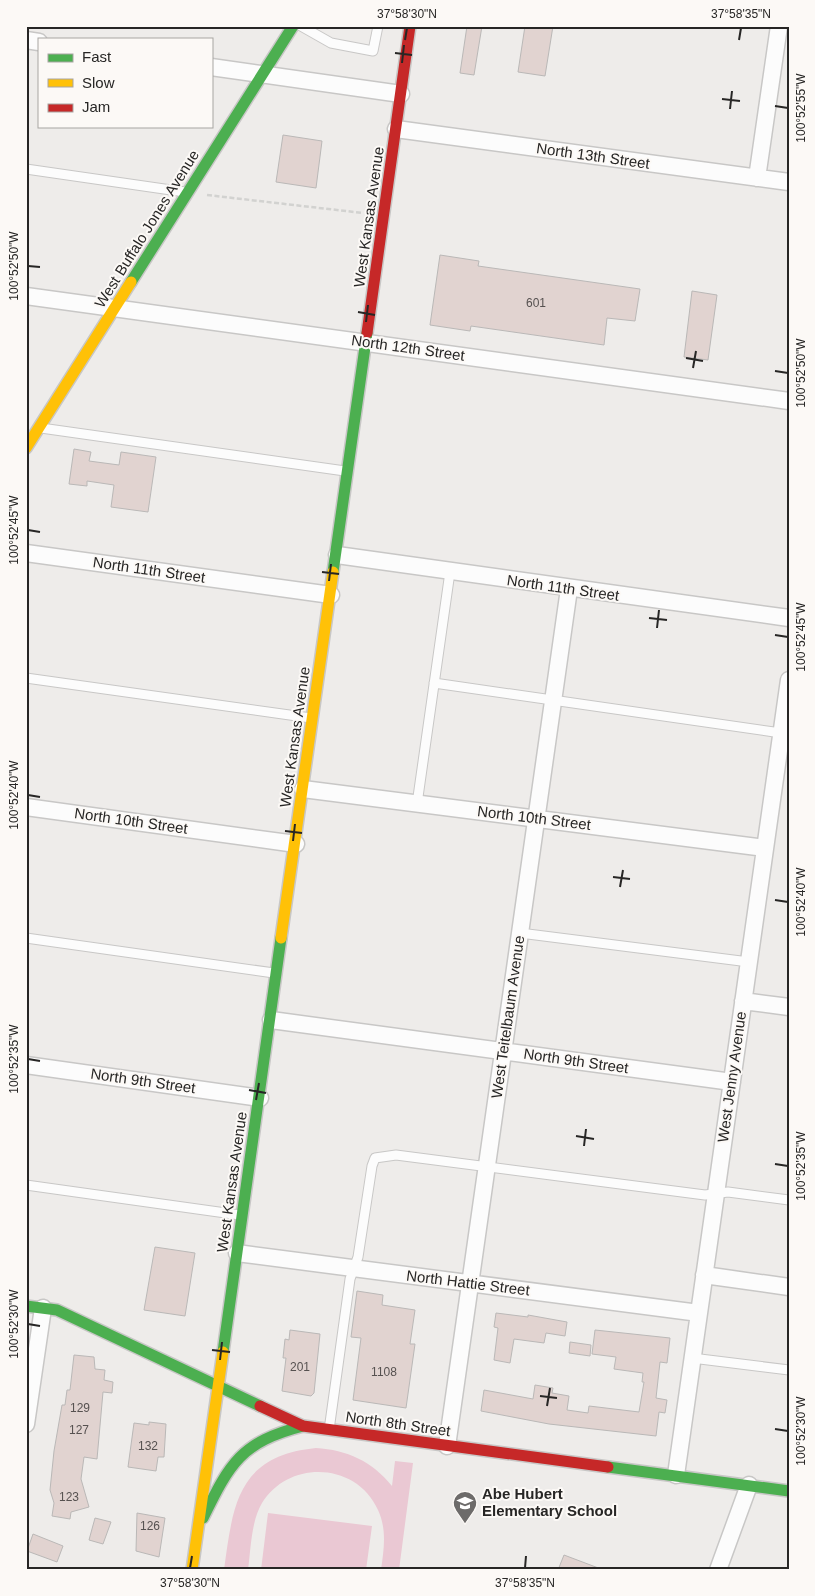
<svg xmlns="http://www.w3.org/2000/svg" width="815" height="1596" font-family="Arial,sans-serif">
  <rect width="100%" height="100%" fill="#eeecea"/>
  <path fill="#eac8d3" d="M316,1448C347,1450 372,1461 392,1486L395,1461L413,1463L399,1570H381C384,1548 387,1530 378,1510C357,1462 289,1459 262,1503C251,1522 251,1548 248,1570H224C233,1505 237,1456 316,1448Z
    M268,1513L372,1526L366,1570H261Z"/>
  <path fill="#e1d3d0" stroke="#bab8b7" d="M467,26H482L474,75L460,73Z
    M525,26H553L545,76L518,72Z
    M283,135L322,141L316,188L276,182Z
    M440,255L479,261L478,266L640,289L635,321L607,318L604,345L471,326L470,331L430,325Z
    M692,291L717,295L708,360L684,357Z
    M74,449L91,452L89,461L119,465L121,452L156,457L148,512L111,507L114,485L87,481V486L69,484Z
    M155,1247L195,1253L185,1316L144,1310Z
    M357,1291L383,1295L382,1305L415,1310L410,1344H415L406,1408L353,1400L361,1338L351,1337Z
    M496,1313L528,1317V1315L567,1322L565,1336L546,1333L544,1343L514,1339L510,1363L494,1360L498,1328L494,1327Z
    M290,1330L320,1334L314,1393L311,1396L282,1391L286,1358H283L285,1339L289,1340Z
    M595,1330L670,1338L667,1363L660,1362L656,1398L667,1400L665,1413L659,1412L656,1436L549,1424L481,1411L484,1390L533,1399L535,1385L553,1388L552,1393L569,1396L567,1410L588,1413L589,1406L639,1412L644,1382H642L643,1373L614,1369L616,1357L592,1354Z
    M570,1342L591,1345L590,1356L569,1353Z
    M74,1355L94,1357L95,1369L105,1370L104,1380L113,1382L112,1393L103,1392L97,1459L84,1457L81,1479L89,1507L71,1512L70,1519L52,1516L54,1503L50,1490L54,1451L62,1405H65L67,1390H70Z
    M149,1422L166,1424L164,1457H158L156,1471L128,1467L134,1423L149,1425Z
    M137,1513L165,1518L159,1557L136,1551Z
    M95,1518L111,1522L103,1544L89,1540Z
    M33,1534L63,1546L57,1562L27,1551Z
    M564,1555L601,1569V1570H558Z"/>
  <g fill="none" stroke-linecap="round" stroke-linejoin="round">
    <g stroke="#c8c7c6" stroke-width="11">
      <path id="lane" d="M301,26L331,43L373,51L378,26
        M26,169L185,192
        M41,428L345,471
        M26,678L311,718
        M434,683L781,733
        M417,804L450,572
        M520,933L749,962
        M26,938L274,973
        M26,1185L240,1215
        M692,1358L789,1370
        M329,1430L350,1279L358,1257L372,1166L375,1158L396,1155L705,1195L728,1192L789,1200"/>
    </g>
    <g stroke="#c8c7c6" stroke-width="19">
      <path id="street" d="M26,40L39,42
        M211,67L401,94
        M396,129L789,182
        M757,178L779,26
        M26,296L789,401
        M26,553L331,595
        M337,555L789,618
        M303,789L765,848
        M26,807L296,844
        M743,1001L789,1007
        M271,1020L732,1082
        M26,1065L260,1098
        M237,1253L699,1313
        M704,1275L789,1287
        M26,1424L43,1308
        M447,1446L569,589
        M676,1475L789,680
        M718,1570L749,1485"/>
    </g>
    <g stroke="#c8c7c6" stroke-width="14">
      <path id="fast" d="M131,282L293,26
        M333,572L367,333
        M26,1306L57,1310L260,1406
        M223,1352L281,938
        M608,1467L789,1491
        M203,1518C230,1463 241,1442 303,1426"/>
    </g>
    <g stroke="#c8c7c6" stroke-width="14">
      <path id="slow" d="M26,448L131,282
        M281,938L333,572
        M192,1570L223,1352"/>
    </g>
    <g stroke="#c8c7c6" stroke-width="14">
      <path id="jam" d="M367,333L410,26
        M260,1406L303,1426L608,1467"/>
    </g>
    <path stroke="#d2d2d0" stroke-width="2.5" stroke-dasharray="5 2.5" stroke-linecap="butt" d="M207,195L363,213"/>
    <use href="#lane" stroke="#fcfcfc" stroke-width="9"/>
    <use href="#street" stroke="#fcfcfc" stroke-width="16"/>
    <use href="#fast" stroke="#4caf50" stroke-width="11"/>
    <use href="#slow" stroke="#ffc107" stroke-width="11"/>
    <use href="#jam" stroke="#c62828" stroke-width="11"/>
  </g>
  <path fill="none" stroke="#272625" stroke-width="2" d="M405,40L407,28M739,40L741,28M395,53L412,55M402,63L404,45M722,99L740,101M775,106L788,108M730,109L732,91M28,266L40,267M358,312L375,315M366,322L368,305M686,358L703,361M693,368L696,351M775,371L788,373M28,530L40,532M322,572L339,574M329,581L331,564M649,618L667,620M657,628L659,610M775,635L788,637M28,795L40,797M285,831L302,833M293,841L295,824M613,877L630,879M620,887L623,870M775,900L788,902M28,1059L40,1061M249,1090L266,1093M256,1100L259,1083M576,1136L594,1139M584,1146L586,1129M775,1164L788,1166M28,1324L40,1326M212,1350L230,1352M220,1360L222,1342M540,1396L557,1398M547,1406L550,1388M775,1429L788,1431M190,1568L192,1556M525,1568L526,1556"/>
  <defs>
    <g id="school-pin" transform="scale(1.25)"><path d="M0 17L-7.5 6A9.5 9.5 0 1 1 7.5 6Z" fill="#6d6b6a" stroke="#fcf9f6"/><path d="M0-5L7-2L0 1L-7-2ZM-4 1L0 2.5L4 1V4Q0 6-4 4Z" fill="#fff"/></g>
  </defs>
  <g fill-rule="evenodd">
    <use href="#school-pin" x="465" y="1503"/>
  </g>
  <g text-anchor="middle" stroke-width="4" stroke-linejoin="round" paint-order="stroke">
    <g font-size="12" fill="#565150">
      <text x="536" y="307">601</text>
      <text x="300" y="1371">201</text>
      <text x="384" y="1376">1108</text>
      <text x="80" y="1412">129</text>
      <text x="79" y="1434">127</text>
      <text x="148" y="1450">132</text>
      <text x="69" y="1501">123</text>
      <text x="150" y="1530">126</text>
    </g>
    <g font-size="15" fill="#272625" stroke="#fcf9f6">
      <text transform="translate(593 156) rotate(8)" y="5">North 13th Street</text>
      <text transform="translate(369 217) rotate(-82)" y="5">West Kansas Avenue</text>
      <text transform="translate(147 229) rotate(-58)" y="5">West Buffalo Jones Avenue</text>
      <text transform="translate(408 348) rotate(8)" y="5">North 12th Street</text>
      <text transform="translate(149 570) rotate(8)" y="5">North 11th Street</text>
      <text transform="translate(563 588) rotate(8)" y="5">North 11th Street</text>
      <text transform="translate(295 737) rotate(-82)" y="5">West Kansas Avenue</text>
      <text transform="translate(534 818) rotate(7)" y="5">North 10th Street</text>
      <text transform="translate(131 821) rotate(8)" y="5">North 10th Street</text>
      <text transform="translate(508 1017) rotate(-82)" y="5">West Teitelbaum Avenue</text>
      <text transform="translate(576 1061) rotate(8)" y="5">North 9th Street</text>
      <text transform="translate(732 1077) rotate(-82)" y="5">West Jenny Avenue</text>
      <text transform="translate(143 1081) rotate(8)" y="5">North 9th Street</text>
      <text transform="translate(232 1182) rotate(-82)" y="5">West Kansas Avenue</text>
      <text transform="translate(468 1283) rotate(7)" y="5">North Hattie Street</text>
      <text transform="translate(398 1424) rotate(8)" y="5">North 8th Street</text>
    </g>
    <g font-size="15" font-weight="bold" fill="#272625" stroke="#fcf9f6" text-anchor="start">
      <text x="482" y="1499">Abe Hubert<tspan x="482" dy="17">Elementary School</tspan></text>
    </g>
  </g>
  <rect width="815" height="1596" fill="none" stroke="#fcf9f6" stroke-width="55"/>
  <rect x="38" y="38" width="175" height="90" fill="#fcf9f6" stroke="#a7a5a2"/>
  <rect x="48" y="54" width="25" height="8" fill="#4caf50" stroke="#a7a5a2"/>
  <text x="82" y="62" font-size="15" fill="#272625">Fast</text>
  <rect x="48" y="79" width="25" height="8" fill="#ffc107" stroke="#a7a5a2"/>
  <text x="82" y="88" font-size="15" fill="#272625">Slow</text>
  <rect x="48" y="104" width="25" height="8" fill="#c62828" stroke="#a7a5a2"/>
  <text x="82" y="112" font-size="15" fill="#272625">Jam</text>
  <rect x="28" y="28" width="760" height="1540" fill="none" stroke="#272625" stroke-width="2"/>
  <g font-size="12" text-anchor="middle" fill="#272625">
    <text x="407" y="18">37°58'30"N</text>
    <text x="741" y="18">37°58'35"N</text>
    <text transform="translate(801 108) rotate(-90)" y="4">100°52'55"W</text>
    <text transform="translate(14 266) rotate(-90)" y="4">100°52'50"W</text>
    <text transform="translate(801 373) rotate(-90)" y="4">100°52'50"W</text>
    <text transform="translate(14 530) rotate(-90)" y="4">100°52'45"W</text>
    <text transform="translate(801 637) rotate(-90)" y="4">100°52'45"W</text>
    <text transform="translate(14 795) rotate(-90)" y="4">100°52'40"W</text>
    <text transform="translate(801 902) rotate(-90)" y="4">100°52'40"W</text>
    <text transform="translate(14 1059) rotate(-90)" y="4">100°52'35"W</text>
    <text transform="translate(801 1166) rotate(-90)" y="4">100°52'35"W</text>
    <text transform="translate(14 1324) rotate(-90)" y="4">100°52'30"W</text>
    <text transform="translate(801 1431) rotate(-90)" y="4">100°52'30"W</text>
    <text x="190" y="1587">37°58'30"N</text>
    <text x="525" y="1587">37°58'35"N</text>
  </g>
</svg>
